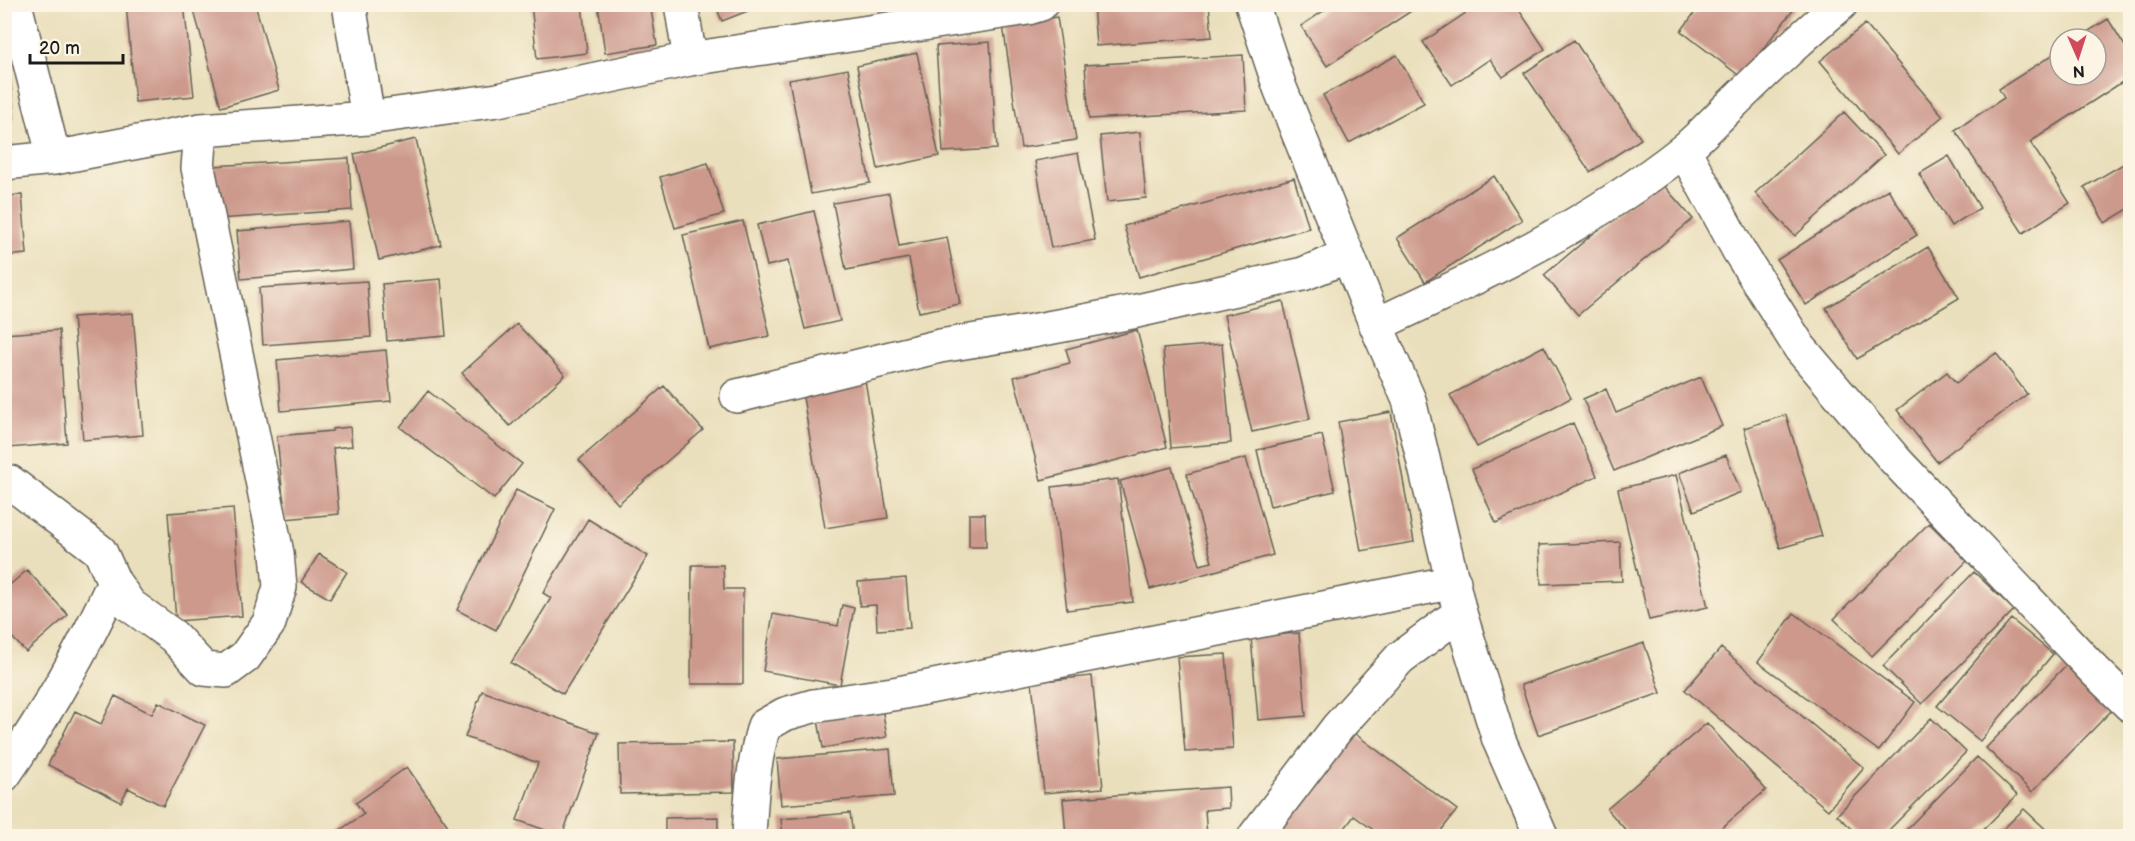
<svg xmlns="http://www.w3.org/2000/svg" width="2135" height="841" font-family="'Balsamiq Sans',sans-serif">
  <rect width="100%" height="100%" fill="#fcf5e5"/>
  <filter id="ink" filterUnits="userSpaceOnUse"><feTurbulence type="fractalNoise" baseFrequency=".0167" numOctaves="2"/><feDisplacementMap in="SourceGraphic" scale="12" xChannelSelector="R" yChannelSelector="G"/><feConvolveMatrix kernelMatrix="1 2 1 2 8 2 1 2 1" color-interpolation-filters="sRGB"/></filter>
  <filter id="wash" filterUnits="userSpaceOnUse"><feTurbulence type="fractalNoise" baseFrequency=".008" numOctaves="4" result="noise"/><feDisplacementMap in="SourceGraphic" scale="24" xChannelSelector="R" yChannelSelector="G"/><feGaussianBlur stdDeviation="1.35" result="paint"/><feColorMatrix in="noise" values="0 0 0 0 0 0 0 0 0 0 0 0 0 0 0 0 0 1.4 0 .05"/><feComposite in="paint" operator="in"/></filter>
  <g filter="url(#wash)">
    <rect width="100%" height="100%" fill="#eadfbc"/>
    <g id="blocks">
      <path fill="#cc998c" d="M126,4H184L194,96L135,102Z
        M192,4H255L279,90L221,107Z
        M531,4H582L587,53L537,59Z
        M598,4H650L657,45L605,53Z
        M715,4H763V5L722,21Z
        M1093,4H1209L1212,37L1096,46Z
        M1334,4H1422L1327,66L1301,26Z
        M1479,4H1515L1545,49L1503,77L1490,59L1452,85L1423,42Z
        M1701,4H1798L1741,77L1681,31Z
        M1057,17L1076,140L1021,148L1003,25Z
        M2108,19L2130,54V77L2030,142L2070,203L2023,233L1955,130L2004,98L1999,89L2060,50V75H2096V39H2076Z
        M1865,24L1943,116L1898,154L1820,61Z
        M4,29H6L14,119L4,120Z
        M1574,40L1641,139L1590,172L1524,73Z
        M990,42L997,149L943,152L936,46Z
        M917,53L939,156L878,169L857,66Z
        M1243,55L1246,110L1089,119L1085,65Z
        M1397,55L1424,103L1349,143L1323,95Z
        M848,69L870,183L811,194L789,80Z
        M1844,112L1884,155L1795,236L1755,193Z
        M1140,132L1146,198L1107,202L1100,136Z
        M416,139L441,245L379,260L354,154Z
        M1078,153L1095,240L1051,248L1035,161Z
        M1949,156L1980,208L1951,226L1919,174Z
        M349,158L352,210L216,219L212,166Z
        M2130,160V208L2105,223L2084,187Z
        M708,163L724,214L675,228L660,177Z
        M1494,176L1522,220L1425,282L1397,238Z
        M1294,178L1309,228L1139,277L1124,226Z
        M1658,179L1693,219L1578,315L1544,275Z
        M1888,189L1917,235L1806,305L1777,260Z
        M889,193L899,246L947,237L960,304L919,312L909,258L846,270L833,203Z
        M22,195L27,254L4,256V196Z
        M814,211L840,321L805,329L788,261L767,266L757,225Z
        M349,221L353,269L241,279L237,231Z
        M743,221L770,336L709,349L683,235Z
        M1928,247L1959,298L1857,359L1826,308Z
        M441,279L446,336L387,341L382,284Z
        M367,281L371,337L263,345L259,288Z
        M1283,301L1310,419L1252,432L1224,315Z
        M133,313L143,435L83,440L73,317Z
        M517,324L565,375L510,426L462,373Z
        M59,330L67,443L8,448L4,403V334Z
        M1137,330L1167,447L1041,480L1014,377L1070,363L1066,349Z
        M1222,344L1231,443L1171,448L1163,349Z
        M1544,346L1571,398L1477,447L1450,395Z
        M386,350L391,401L281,411L277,360Z
        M1996,353L2027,394L1937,462L1897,410L1947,372L1956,383Z
        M1701,377L1722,426L1614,471L1583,399L1606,389L1616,413Z
        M865,380L888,518L825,528L802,391Z
        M664,386L703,430L618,504L579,460Z
        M428,391L522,464L494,499L400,427Z
        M1391,412L1414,542L1361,551L1338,422Z
        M1786,415L1822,536L1780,548L1744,428Z
        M1573,423L1597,476L1496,523L1472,469Z
        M350,427L352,446L333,448L339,514L285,519L277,436L332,431V429Z
        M1322,435L1335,491L1270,506L1257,450Z
        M1726,455L1741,492L1694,511L1679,473Z
        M1246,458L1273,555L1150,589L1120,481L1172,467L1200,565L1212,562L1187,474Z
        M1676,475L1708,607L1649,620L1618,489Z
        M1118,479L1133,602L1067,610L1052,487Z
        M516,490L555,509L496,630L457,610Z
        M233,508L242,616L176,621L168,513Z
        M969,514H985L986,547H969Z
        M588,519L648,556L563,694L511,663L551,598L543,593Z
        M1929,523L1967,561L1872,656L1834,619Z
        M1620,542L1622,581L1541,584L1539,545Z
        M319,554L347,572L330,599L301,582Z
        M692,565H723L724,589H743V684H691Z
        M27,570L68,615L26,652L4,629L10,623L4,617V590Z
        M1974,572L2014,610L1922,704L1883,666Z
        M906,578L910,628L877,630L876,605L860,606L858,582Z
        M842,605L854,608L840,685L763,671L773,614L838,626Z
        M1794,613L1915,702L1879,751L1758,662Z
        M2011,619L2053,654L1980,741L1937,706Z
        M1299,633L1306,716L1258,720L1251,637Z
        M1644,643L1661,693L1538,735L1521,685Z
        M1721,648L1864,768L1828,810L1685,690Z
        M1226,654L1233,749L1185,752L1177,657Z
        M2067,664L2113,709L2032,792L1986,748Z
        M1092,676L1103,788L1044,793L1032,682Z
        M482,691L599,733L562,836L517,820L538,763L465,737Z
        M115,696L152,714L158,702L205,725L163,806L128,788L121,802L48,765L75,711L101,724Z
        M882,708L887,737L823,748L818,720Z
        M1931,718L1966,752L1883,836H1860L1837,815Z
        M1707,723L1766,790L1712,836H1631L1607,809Z
        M1354,733L1457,810L1437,836H1382L1354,816L1339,836H1276Z
        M733,742L734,792L620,794L619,744Z
        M890,749L894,796L781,805L777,759Z
        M1977,757L2017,795L1977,836H1900Z
        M407,767L455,836H331L364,814L356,803Z
        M1228,787L1229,808L1205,810L1207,836H1066L1063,799Z
        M2024,809L2053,836H1996Z
        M850,813L853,836H783L781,819Z
        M718,817V836H665V818Z"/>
    </g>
  </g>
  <g filter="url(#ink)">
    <use href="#blocks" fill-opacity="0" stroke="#646054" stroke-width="1.5"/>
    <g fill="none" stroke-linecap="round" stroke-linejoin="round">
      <g stroke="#646054" stroke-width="36">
        <path id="street" d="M15,4L54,158
          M349,4L368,118
          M681,4L690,59
          M1252,4L1280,88L1376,325L1409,400L1460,613L1499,740L1541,836
          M1684,150L1739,251L1800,348L1896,461L2094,670L2130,705
          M4,163L54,158L201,130L368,118L498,100L690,59L1028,8L1041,4
          M1376,325C1483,275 1591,224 1684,150C1700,137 1715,120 1730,106C1766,71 1802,36 1841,4
          M737,396L940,346L1032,331L1137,311L1303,274L1348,256
          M4,482H10L100,551L114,582L130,605L173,636L204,669L226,671L245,657L269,623L280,587L277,553L198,168L201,130
          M4,775C47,713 83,650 114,582
          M749,836C751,799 753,763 764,726L785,714L813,706L899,693L1454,582
          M1255,836L1338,727L1400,658L1460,613"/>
      </g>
      <use href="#street" stroke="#fff" stroke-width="33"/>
    </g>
  </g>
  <rect width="2135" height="841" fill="none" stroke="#fcf5e5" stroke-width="24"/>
  <g transform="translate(2078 57) rotate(177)"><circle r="28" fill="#fcf5e5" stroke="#a29e95" stroke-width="1.5"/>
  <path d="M0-4.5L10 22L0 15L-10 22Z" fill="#d1495b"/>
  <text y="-9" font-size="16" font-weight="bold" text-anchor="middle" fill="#1c1c1c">N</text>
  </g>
  <path d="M30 54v9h93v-9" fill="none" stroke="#1c1c1c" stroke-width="3"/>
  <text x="39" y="54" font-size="18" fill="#1c1c1c" stroke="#fcf5e5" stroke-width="4.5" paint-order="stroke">20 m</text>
</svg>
